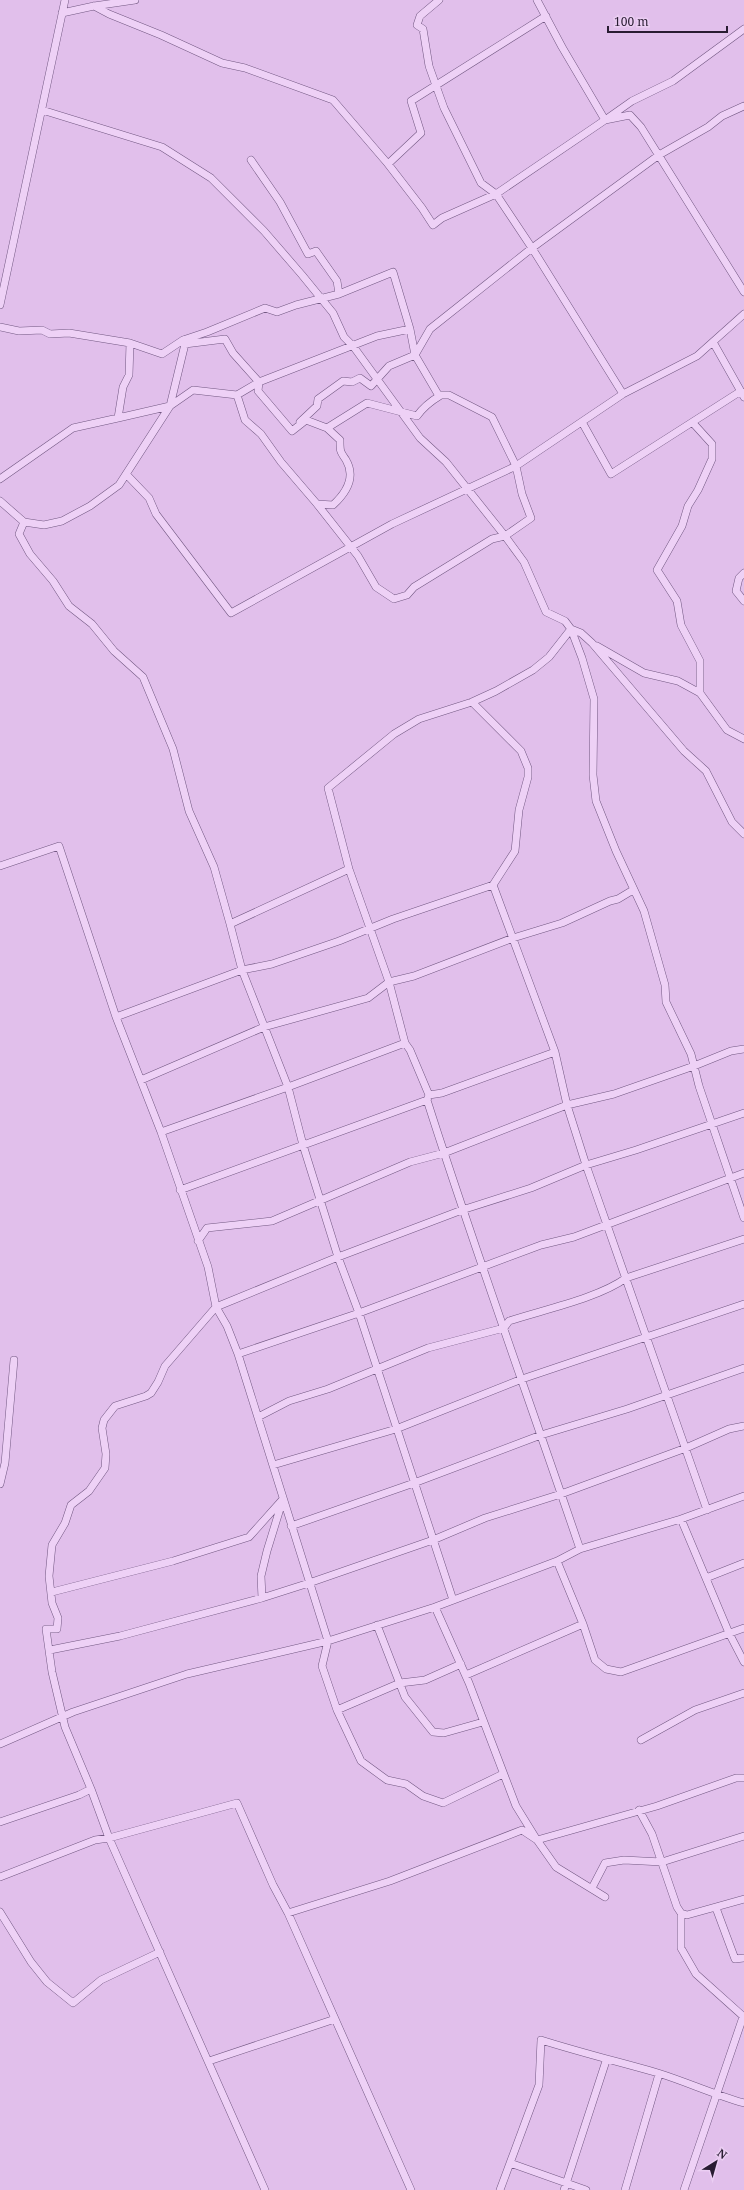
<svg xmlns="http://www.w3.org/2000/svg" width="744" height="2190" font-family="'Noto Serif',serif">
  <rect width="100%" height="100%" fill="#e1bfeb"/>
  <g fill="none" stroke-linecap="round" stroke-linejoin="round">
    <g stroke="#725882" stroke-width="8">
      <path id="street" d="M439,0L420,16L417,25L423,29L429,66L444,108L481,183L496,194L532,248L623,394
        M94,6L109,14L161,35L222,63L245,68L333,100L388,164L422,208L433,225L442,218L496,194L605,120L562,47L537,0
        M62,13L94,6L135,0
        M744,29L673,81L632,101L605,120L630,115L641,127L744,292
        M42,110L162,147L211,178L264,231L302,275L333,313L344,337L353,346L420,438L446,462L505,536L524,562L546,612L565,621L571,629L582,658L594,699L593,775L596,801L616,851L644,911L665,985L666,1002L691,1054L699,1086L744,1218
        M251,160L280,202L308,254L316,251L337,281L339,294L393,272L410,329L415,355L439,396
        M388,164L421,133L411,101L546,16
        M0,305L65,0
        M0,327L19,331L42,330L50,334L69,333L130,343L162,354L183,340L185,344L225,339L233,353L259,382L258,391L292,431L306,420L327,428L340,440C340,452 340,451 346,460C356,477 346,493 333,505L317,504L281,462L261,434L245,420L237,395
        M183,340L207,332L265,308L277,312L296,305L339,294
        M713,342L744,397
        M118,418L170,406L193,390L237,395L259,382L377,336L410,329
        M300,422L317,406L318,399L343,381L352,382L360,378L371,386L389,366L415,355L430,329L532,248L659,155L708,127L722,116L744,106
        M582,422L611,474L741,391
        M693,423L712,444V459L698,490L688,506L682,526L657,570L677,601L681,625L700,661V693
        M126,474L149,498L156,514L231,613L392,524L516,466L623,394L697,356L744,314
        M0,479L73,428L118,418L123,387L129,375L130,343
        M0,501L24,522L44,525L62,521L90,506L119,485L170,406L185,344
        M317,504L358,556L376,587L394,599L407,595L414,587L492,539L505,536L531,518L522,494L516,466L492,417L449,395H441C431,401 424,406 417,416L367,403L327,428
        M24,522L19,534L30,554L53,581L69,606L92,624L114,651L143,677L173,749L189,811L214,867L230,924
        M744,573L739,578L736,591L744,601
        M571,629L581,633L592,643L684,751L706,771L732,822L744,834
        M597,646L644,673L678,681L700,693L727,730L744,739
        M0,866L59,846L116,1017
        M349,869L230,924L242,970L272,964L339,941L393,919L493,885
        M405,1043L389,982L349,869L328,788L394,734L419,719L472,702L496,691L533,670L549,657L571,629
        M555,1052L567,1105L586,1165L707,1510
        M141,1080L264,1027L368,998L389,982L414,976L513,938L562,923L610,901L618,899L633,890
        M429,1095L427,1100C475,1251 529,1399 580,1549
        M161,1132L116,1017L242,970L288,1087L303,1145L338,1257L359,1313L453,1600
        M180,1190L427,1100
        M198,1241L207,1228L272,1221L410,1162L444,1153L567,1105L614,1094L694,1066L731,1051L744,1049
        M238,1354L359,1313L541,1245L574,1237L744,1173
        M258,1417L289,1401L328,1389L428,1348L504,1328L509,1321C542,1310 599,1298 626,1278L744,1239
        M273,1465L396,1429L522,1379L744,1304
        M0,1484L5,1463L14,1360
        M681,1519L729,1633L744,1662
        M291,1526L414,1483L541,1435L627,1409L744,1368
        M557,1561L583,1624L595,1660L606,1669L621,1672L744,1628
        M706,1578L744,1563
        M52,1592L173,1561L249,1537L283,1499L267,1551L261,1576L262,1598
        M435,1607L469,1683L516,1806L537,1840L657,1806L736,1778H744
        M377,1625L405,1697L433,1732L444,1733L483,1722
        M50,1650L120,1636L262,1598L309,1583L433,1540L485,1518L561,1494L686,1448L729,1429L744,1426
        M466,1675L583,1624
        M337,1710L400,1683L425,1680L461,1664
        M641,1740L695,1710L744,1693
        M0,1744L73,1712L187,1674L328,1641L435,1607L557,1561L580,1549L681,1519L744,1496
        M503,1774L443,1803L423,1796L406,1784L387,1780L361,1761L337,1710L322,1666L328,1641L238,1354L227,1326L216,1307L338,1257L462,1210L531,1188L586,1165L636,1150L744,1113
        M639,1810L652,1834L677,1907L681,1913L687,1915L744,1899
        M0,1822L79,1795L91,1789
        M0,1877L95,1840L109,1838L237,1803L273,1885L288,1913L390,1881L522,1830L537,1840L556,1867L605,1897
        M592,1888L605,1863L624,1860L662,1862L744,1836
        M716,1908L735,1959L744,1958
        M0,1912L31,1962L47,1982L73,2003L101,1980L160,1952
        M288,1913L411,2190
        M681,1913V1948L696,1974L744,2017
        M209,2061L335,2019
        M510,2163L586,2190
        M265,2190L109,1838L91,1789L65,1727L52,1672L46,1629H57L58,1618L52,1603L49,1576L52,1545L65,1523L71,1505L89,1491L105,1468L106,1454L102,1428L104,1420L115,1406L146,1396L151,1393L158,1382L165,1366L216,1307L208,1267L161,1132L288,1087L405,1043L410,1050L429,1095L442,1093L555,1052L493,885L515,851L519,810L528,777V768L521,751L472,702
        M500,2190L539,2085L541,2040C579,2052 619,2062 658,2073C687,2082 715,2095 744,2103
        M564,2190L606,2061
        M625,2190L659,2074
        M684,2190L743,2017"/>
    </g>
    <use href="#street" stroke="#eed1f6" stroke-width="7"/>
  </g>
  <g transform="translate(716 2162) rotate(37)" stroke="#ebcef3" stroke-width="3" paint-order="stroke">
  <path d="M0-3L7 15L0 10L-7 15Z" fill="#291c32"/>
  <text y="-6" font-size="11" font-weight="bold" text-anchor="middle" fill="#291c32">N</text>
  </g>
  <path d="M608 26v6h119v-6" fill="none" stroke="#291c32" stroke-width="2"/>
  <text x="614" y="26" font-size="12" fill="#291c32" stroke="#ebcef3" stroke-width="3" paint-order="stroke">100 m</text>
</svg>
